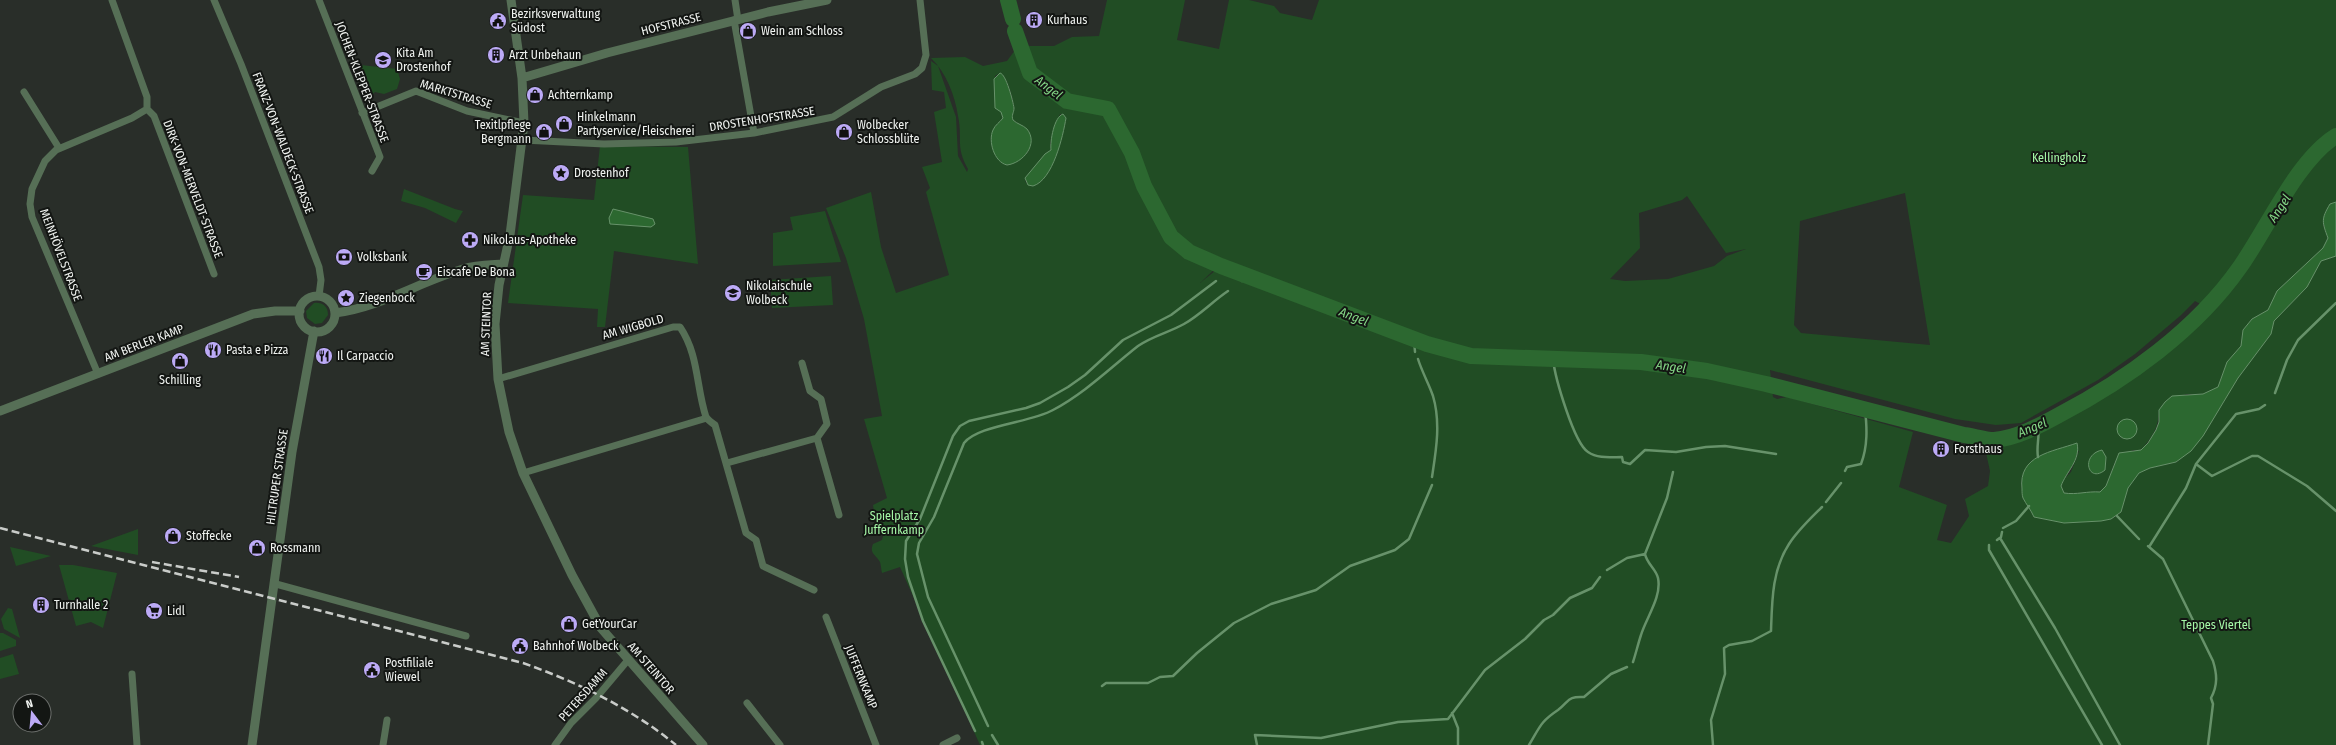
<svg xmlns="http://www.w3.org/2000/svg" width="2336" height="745" font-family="'Fira Sans Condensed',sans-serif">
  <rect width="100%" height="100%" fill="#292e29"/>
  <path fill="#214d24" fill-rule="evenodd" d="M1107,0H1185L1177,40L1219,49L1229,0H1249L1274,6L1280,13L1312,20L1319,0H2336V202L2330,204L2323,225L2328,238L2323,248L2277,291L2268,310L2252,319L2243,330L2241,346L2227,362L2218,387L2203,394H2186L2159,410C2159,427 2152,438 2141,450H2133L2115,462L2106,486L2100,492C2087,491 2077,495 2064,493L2061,486L2064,479L2071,472L2079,451L2021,481L2023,497L2034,517L2064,523L2101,521L2115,517L2121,512L2128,488L2139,473L2150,468L2177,462L2212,420L2238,378L2271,334L2274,321L2307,287L2321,261L2336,256V745H980L900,567L882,573C881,569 881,565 880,562C876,554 869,554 873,544L882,540L883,536L876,525L873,505L887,498L864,419L882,416L864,319L846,258L826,208L871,192L881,247L896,293L949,275L926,192L930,188L922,167L942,162L934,112L946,108L944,92L932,90L931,61L938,66L956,117L958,156L967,172L968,169C955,146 963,139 958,116C955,96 946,72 931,58L965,57L983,66L1007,61L1018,46H1054L1072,37L1099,36ZM1000,73C1008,79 1013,98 1014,108C1014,113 1011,115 1013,120L1027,130L1030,137L1028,152L1018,161L1007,165L997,157L999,122L1003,118L995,76ZM1114,108L1135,152L1149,189L1170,226L1189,245L1232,262L1221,266L1200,283L1217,267L1192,256L1167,239L1107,113ZM1060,114L1066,118C1062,143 1054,162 1039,183H1026L1025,178L1051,150L1050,143ZM1905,193L1930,345L1801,333L1794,325L1800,221ZM1687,196L1726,253L1746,249L1727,256L1714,266L1668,279L1625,281L1610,279L1640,248L1639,213L1682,200ZM2195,301L2206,307C2160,355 2104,391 2046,422C2026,433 2001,433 1985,448L1990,471L1988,486L1965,499L1969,516L1951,543L1937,540L1947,505L1899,487L1913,432L1787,397L1777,399L1773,397L1770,370L1955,419L1996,425L2021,423L2098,380L2135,354L2180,316Z
    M361,65L397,69L400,79L397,89L384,94L375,92L370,97L367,96C366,86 360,77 361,65Z
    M600,146L688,147L698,264L614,251L605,327H597L598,309L508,303L523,195L594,200Z
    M404,189L455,209L463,211L456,223L425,208L401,201Z
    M825,211L841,262L773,266V233L793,230L790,217Z
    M831,276L833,305L772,308L770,280Z
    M314,303C322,302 328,306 328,315L322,323L315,324L307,318L306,311Z
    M138,529V555L91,546Z
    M10,547L51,556L16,566Z
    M59,565H73L117,573L103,628L91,622L76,626Z
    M8,608L12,609L20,638L4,629L1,619Z
    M0,633H3L16,640V646L0,651Z
    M13,654L19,674L0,679V658Z"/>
  <path fill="#2c6830" stroke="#67926a" d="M1000,73C1006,74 1013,101 1014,108C1014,113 1011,115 1013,120C1017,124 1023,125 1027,129C1039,144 1023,163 1007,165C994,162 988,141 993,130C995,125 1000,122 1003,118L1001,112L995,108L994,79Z
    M1063,114L1066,118C1063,136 1053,180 1033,186L1028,185L1025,178L1045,154L1051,150C1050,141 1054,117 1063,114Z
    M2336,202V256L2321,261L2307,287L2274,321L2271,334L2238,378L2203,436L2191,451L2176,462L2150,468L2139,473L2128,488L2121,512L2111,519L2101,521L2064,523L2034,517C2031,510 2026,504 2023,498C2022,495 2022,492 2022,489C2018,455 2052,452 2077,443C2081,460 2066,472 2061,486L2064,493C2077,495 2087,491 2100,492L2106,486L2119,453L2141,450L2148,443L2156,430L2159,422V410L2165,402L2172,396L2203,394L2218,387L2227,362L2241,346L2243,330L2252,319L2268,310L2277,291L2323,248L2328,238C2322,222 2321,219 2330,204Z
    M613,209L653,219L655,224L651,227L610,224L609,218Z
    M2117 429a10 10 0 1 1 20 0a10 10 0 1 1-20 0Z
    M2102,450L2106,457L2105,470C2088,484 2080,455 2102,450Z"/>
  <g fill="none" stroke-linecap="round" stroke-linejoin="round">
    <path stroke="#67926a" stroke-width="2.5" d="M1225,274L1228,269
      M1242,281L1246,276
      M1414,339L1415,352
      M1418,359C1422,372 1429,384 1433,396C1441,423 1436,451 1432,477
      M1553,359C1555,378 1574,443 1588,452C1598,459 1611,457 1622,457L1623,462L1630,464L1645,450L1676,452L1706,447L1725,446L1776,454
      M2275,393L2287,360L2298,340L2336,303
      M2038,457C2036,446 2040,437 2038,426
      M2196,464L2212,476L2252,456H2258L2307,486L2336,511
      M1845,471L1847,467L1861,464C1868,446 1867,427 1865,409
      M1826,502L1841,483
      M2117,516L2139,539
      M2003,528L2016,521L2029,506
      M2000,538L2055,628L2120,745
      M1997,540L2001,537L2002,532
      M1989,545V550L2102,745
      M2148,546L2163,559L2213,661C2217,674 2218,685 2211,698L2213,704L2208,745
      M2149,547L2186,488L2196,464L2236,414L2259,409L2265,405
      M1607,570L1627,558L1645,554L1667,498L1673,472
      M1633,662C1636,653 1638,644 1641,635C1646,618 1662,597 1658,578C1656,569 1647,564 1645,554
      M1102,686L1106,683H1148L1160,677L1173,676L1197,653L1234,623L1271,604L1316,590L1350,566L1395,550L1409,539L1432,485
      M1452,713L1458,728V745
      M988,726L928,597L917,554L919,543L934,517L964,443C978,425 1030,423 1053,410C1085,393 1110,368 1138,346C1152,336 1170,332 1184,324C1200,315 1213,301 1228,291
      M975,731L923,621L908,577L905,559L906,541L920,519L953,436L960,426L969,421L1026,408L1040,403L1068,387L1085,375L1123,340L1171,315L1216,281
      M992,735L998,745
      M982,742L983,745
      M1257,745L1255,735L1321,738L1398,722L1448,719L1485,670L1525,639L1544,620L1553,615L1570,598L1592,588L1600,577
      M1529,745C1540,727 1540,722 1558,710C1570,701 1567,696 1584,697L1611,674L1627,667
      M1713,745L1711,720L1725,674L1724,648L1729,645L1752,641L1771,631C1772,601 1772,570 1789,544C1798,530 1811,518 1822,507"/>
    <path stroke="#2c6830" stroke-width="16" d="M1008,0L1013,19
      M1015,31L1030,73L1067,101L1108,109L1132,153L1144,186L1171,237L1189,252L1221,266L1427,344L1471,356L1641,362L1707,371L1766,384L1964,435C1973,436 1985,440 1994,440C2017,438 2039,426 2059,415C2126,380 2196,330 2240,267C2267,229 2297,160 2336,136"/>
    <path stroke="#566f56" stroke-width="7" d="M112,0L147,97V109
      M214,0L241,64L319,267L321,280L319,296
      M319,0L380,157L372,171
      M735,0L738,20
      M734,20L754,133
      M24,92L59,148
      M147,109L154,116L214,274
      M362,113L416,91L467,111L524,123
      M523,140L604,144L676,142L754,133L833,117L881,87L915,74L922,68L926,55L920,0
      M98,374L32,217L30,204L32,189L45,161L56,150L132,118L147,109
      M498,379L673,327H680C699,355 696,387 706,417C708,420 712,423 715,425L746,533L756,540L763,566L814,590
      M817,438L839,515
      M727,463L817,438L827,424L821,399L810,391L802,363
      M523,473L707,418
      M276,584L466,636
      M826,617L876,745
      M132,674L137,745
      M747,703L780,745
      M383,745L387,720
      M555,745L571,723L596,698L628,660
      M943,745L957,738"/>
    <path stroke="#566f56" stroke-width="9" d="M511,0L522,78L524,123L510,235L499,285L495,324L498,379L509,432L523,473L572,575L601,628L703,745
      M522,78L607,53L768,12L827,0
      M299 314a18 18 0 1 1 36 0a18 18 0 1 1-36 0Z
      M335,313C381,307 419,282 463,269C476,265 490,265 503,264
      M0,411L253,314L275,311H300
      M252,745L292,452L314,331"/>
    <path stroke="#c9ccc9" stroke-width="2.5" stroke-dasharray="8 4" stroke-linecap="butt" d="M0,528L523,663C577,682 631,708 676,745
      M152,562L239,577"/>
  </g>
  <defs>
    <g id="building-disc" transform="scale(0.9)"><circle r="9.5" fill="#bcaaf6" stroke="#131613"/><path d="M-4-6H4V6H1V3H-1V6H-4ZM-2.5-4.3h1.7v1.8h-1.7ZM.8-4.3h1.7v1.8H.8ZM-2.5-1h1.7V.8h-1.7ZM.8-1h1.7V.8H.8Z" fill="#111"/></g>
    <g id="civic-disc" transform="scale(0.9)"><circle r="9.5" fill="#bcaaf6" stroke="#131613"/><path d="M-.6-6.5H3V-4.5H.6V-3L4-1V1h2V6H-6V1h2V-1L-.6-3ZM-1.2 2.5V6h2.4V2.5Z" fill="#111"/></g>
    <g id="shop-disc" transform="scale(0.9)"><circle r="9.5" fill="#bcaaf6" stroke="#131613"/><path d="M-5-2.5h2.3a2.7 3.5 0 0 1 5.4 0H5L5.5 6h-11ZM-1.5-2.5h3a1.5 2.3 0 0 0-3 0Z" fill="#111"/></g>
    <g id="school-disc" transform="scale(0.9)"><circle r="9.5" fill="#bcaaf6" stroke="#131613"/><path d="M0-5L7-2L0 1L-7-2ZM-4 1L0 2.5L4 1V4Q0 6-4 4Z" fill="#111"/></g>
    <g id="sight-disc" transform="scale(0.9)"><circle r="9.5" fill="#bcaaf6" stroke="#131613"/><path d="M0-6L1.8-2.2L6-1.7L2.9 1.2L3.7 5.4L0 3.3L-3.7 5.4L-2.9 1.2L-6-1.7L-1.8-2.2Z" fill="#111"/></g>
    <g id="pharmacy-disc" transform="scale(0.9)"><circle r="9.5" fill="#bcaaf6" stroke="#131613"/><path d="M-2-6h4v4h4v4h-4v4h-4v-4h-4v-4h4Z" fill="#111"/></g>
    <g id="bank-disc" transform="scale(0.9)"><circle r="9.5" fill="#bcaaf6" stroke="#131613"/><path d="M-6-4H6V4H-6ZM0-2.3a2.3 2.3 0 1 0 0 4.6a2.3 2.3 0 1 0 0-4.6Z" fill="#111"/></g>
    <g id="cafe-disc" transform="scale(0.9)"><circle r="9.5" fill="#bcaaf6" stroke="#131613"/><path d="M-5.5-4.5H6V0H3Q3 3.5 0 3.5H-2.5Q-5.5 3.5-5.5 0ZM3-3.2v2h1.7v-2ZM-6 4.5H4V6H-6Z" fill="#111"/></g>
    <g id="restaurant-disc" transform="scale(0.9)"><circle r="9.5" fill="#bcaaf6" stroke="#131613"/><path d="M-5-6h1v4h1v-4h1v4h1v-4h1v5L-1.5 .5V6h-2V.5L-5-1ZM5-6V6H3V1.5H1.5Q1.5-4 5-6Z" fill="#111"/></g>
    <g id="supermarket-disc" transform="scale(0.9)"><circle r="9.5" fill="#bcaaf6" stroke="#131613"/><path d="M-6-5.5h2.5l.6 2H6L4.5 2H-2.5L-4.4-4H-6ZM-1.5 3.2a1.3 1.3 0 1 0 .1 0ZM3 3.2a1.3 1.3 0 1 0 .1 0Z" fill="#111"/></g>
  </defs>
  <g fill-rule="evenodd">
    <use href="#building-disc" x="1034" y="20"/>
    <use href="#civic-disc" x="498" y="21"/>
    <use href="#shop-disc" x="748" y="31"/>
    <use href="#building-disc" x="496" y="55"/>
    <use href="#school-disc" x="383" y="60"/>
    <use href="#shop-disc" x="535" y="95"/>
    <use href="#shop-disc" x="564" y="124"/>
    <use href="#shop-disc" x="544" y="132"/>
    <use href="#shop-disc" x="844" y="132"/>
    <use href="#sight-disc" x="561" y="173"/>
    <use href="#pharmacy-disc" x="470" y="240"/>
    <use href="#bank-disc" x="344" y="257"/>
    <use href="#cafe-disc" x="424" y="272"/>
    <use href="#school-disc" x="733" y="293"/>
    <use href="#sight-disc" x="346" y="298"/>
    <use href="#restaurant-disc" x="213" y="350"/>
    <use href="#restaurant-disc" x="324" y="356"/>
    <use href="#shop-disc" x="180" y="361"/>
    <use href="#building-disc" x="1941" y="449"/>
    <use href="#shop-disc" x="173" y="536"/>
    <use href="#shop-disc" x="257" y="548"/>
    <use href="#building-disc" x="41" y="605"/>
    <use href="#supermarket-disc" x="154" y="611"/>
    <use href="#shop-disc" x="569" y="624"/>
    <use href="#civic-disc" x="520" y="646"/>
    <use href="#civic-disc" x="372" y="670"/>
  </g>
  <g text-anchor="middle" stroke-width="4" stroke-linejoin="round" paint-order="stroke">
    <g font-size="12" fill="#f0f3f0" stroke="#131613" text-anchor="start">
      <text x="511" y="18">Bezirksverwaltung<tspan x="511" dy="14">Südost</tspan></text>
      <text x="1047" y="24">Kurhaus</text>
      <text x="761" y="35">Wein am Schloss</text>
      <text x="396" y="57">Kita Am<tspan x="396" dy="14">Drostenhof</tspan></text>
      <text x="509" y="59">Arzt Unbehaun</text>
      <text x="548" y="99">Achternkamp</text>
      <text x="577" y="121">Hinkelmann<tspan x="577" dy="14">Partyservice/Fleischerei</tspan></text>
      <text x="531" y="129" text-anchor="end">Texitlpflege<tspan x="531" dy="14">Bergmann</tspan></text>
      <text x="857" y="129">Wolbecker<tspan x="857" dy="14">Schlossblüte</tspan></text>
      <text x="574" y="177">Drostenhof</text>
      <text x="483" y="244">Nikolaus-Apotheke</text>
      <text x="357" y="261">Volksbank</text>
      <text x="437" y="276">Eiscafe De Bona</text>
      <text x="746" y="290">Nikolaischule<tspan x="746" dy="14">Wolbeck</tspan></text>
      <text x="359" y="302">Ziegenbock</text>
      <text x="226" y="354">Pasta e Pizza</text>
      <text x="337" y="360">Il Carpaccio</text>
      <text x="180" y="384" text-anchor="middle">Schilling</text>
      <text x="1954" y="453">Forsthaus</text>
      <text x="186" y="540">Stoffecke</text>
      <text x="270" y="552">Rossmann</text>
      <text x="54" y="609">Turnhalle 2</text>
      <text x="167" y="615">Lidl</text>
      <text x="582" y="628">GetYourCar</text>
      <text x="533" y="650">Bahnhof Wolbeck</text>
      <text x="385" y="667">Postfiliale<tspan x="385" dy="14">Wiewel</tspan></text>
    </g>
    <g font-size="12" fill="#f0f3f0" stroke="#131613">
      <text transform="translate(671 24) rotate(-14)" y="4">HOFSTRASSE</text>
      <text transform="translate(362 82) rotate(69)" y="4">JOCHEN-KLEPPER-STRASSE</text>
      <text transform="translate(456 94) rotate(17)" y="4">MARKTSTRASSE</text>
      <text transform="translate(762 119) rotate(-9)" y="4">DROSTENHOFSTRASSE</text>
      <text transform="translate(283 143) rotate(69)" y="4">FRANZ-VON-WALDECK-STRASSE</text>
      <text transform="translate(193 189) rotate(69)" y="4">DIRK-VON-MERVELDT-STRASSE</text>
      <text transform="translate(61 255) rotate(69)" y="4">MEINHÖVELSTRASSE</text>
      <text transform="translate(486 324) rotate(-88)" y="4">AM STEINTOR</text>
      <text transform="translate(633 327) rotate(-16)" y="4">AM WIGBOLD</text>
      <text transform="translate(144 343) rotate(-21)" y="4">AM BERLER KAMP</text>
      <text transform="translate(277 477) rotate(-82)" y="4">HILTRUPER STRASSE</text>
      <text transform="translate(651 668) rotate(49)" y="4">AM STEINTOR</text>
      <text transform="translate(861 677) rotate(68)" y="4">JUFFERNKAMP</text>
      <text transform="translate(583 695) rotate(-48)" y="4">PETERSDAMM</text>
    </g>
    <g font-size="12" fill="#a6f9a8" stroke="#131613">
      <text x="2059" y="162">Kellingholz</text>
      <text x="894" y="520">Spielplatz<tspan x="894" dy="14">Juffernkamp</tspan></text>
      <text x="2216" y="629">Teppes Viertel</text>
    </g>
    <g font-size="13" font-style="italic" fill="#84d686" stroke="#131613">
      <text transform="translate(1049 87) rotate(37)" y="5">Angel</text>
      <text transform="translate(2279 208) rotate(-57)" y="5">Angel</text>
      <text transform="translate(1354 316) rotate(21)" y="5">Angel</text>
      <text transform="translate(1671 366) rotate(8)" y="5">Angel</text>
      <text transform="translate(2032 427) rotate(-22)" y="5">Angel</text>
    </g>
  </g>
  <g transform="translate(32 713) rotate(344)"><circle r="19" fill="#131613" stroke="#6b6e6b"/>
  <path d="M0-3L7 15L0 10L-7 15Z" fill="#bcaaf6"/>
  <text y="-6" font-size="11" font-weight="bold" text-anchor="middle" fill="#f0f3f0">N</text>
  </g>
</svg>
